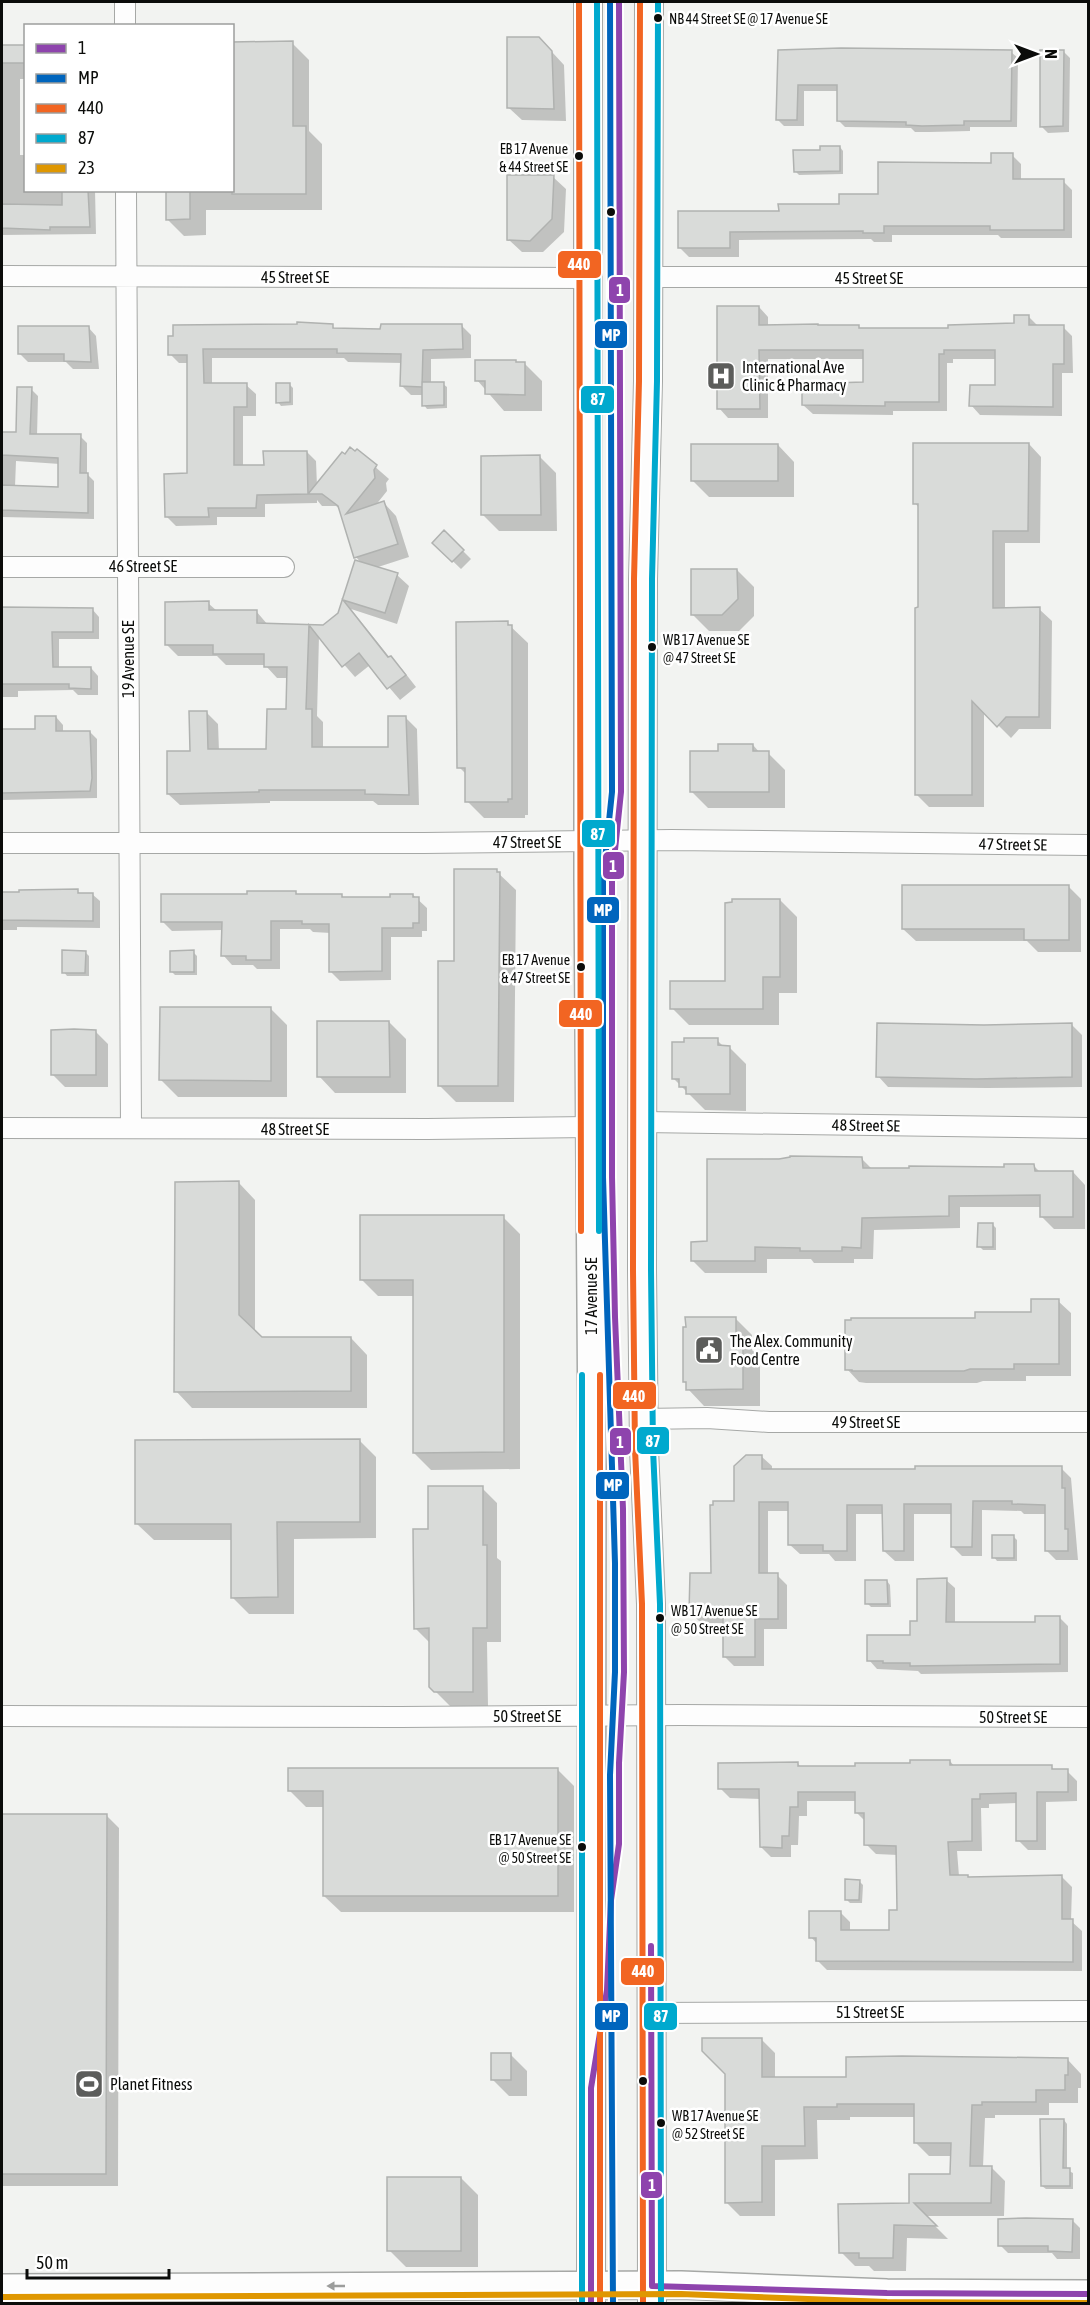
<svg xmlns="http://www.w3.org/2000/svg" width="1090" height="2305" font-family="'Asap Condensed',sans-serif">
  <rect width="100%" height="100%" fill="#f2f3f1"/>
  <path fill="#0003" fill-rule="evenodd" d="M292,43L309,60V131L322,144V210H206V235L184,236L167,219V190H232Z
    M2,45H26V79H20V155H26V190H95L96,234L2,235Z
    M780,51L1011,52L1018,58L1017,127H970V131L930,132H915L911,128L845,127L838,120V91H804V126H784L777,119Z
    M1063,51L1070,58L1069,132L1048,133L1041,126Z
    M552,52L564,65L566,121L522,120L509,108Z
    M840,147L843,151V174L799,175L795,171L822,151Z
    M1012,155L1021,164V180L1063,181L1072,190V238H1001L998,235H892V242H874L871,239L739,240V257H689L680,248L780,212L841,205L879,196L992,165Z
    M553,177L566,189L564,232L543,252H522L509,240Z
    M759,307L768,317V326L950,330L1015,325L1028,316L1038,326L1063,327L1072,336L1073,373H1062V416L980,415L971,405L996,386V359H953V363H947V411H893V415L813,414L803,405L865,384V359H768V418H728L719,408Z
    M332,326L336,330H382L462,326L471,335V358L431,359V384H443L447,387V408L427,409L424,405V395H411L402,386V363L348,362L344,358H212V385H246L256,394V416H243V466H265L307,452L316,461L317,486L345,456L357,451L389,479L386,483L387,491L375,506L384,503L396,516L409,557L375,568L397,575L409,586L397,624L351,609L390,658L402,669L416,687L400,700L370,665L355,677L319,636L317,716L323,722V748H390L406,718L417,729L419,805H378L373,801H270V803L180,805L168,794L191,753L207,713L218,724L219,751H267L287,711L288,678H277L265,665H226L217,656H178L167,645L208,603L217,611H256L268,625L324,626L339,614L356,561L362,564L356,557L340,509L336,506H322L317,500V503L265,504V517H217V525L176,526L166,516L188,475L189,363H179L170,354Z
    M88,327L96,336L99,369H73L66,362H28L20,354Z
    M518,364H525L542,381V411H504L477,380Z
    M289,384L293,388V405L281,406L278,402Z
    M31,389L38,396L37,436H80L87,443V474L94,481V519L2,517V433L17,434ZM16,461L60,464V488L15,487Z
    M1029,444L1041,457L1040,543H1005V609H1039L1052,621L1051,729H1019L1011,738L984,711V807H929L917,795L919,508L915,503Z
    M778,445L794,462V497H709L692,480Z
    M540,457L556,473L557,531H499L482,514Z
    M444,532L471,559L461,569L434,543Z
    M737,570L754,587V616L739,631H709L692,614Z
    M92,609L99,617V639H59V668H91L98,676V695H78L73,690L18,691V697H2V610Z
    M507,623L528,643V815H525V818H484L467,801V775L459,767Z
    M56,717L63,725V732H90L97,739V798L2,800V730L37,731Z
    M753,745L760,753H768L785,770V808H708L691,791L719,753Z
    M496,871L516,890L514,1102H456L439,1085L456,962Z
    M1068,886L1081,899V952H1038L1027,941H916L903,929Z
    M77,891L81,894H92L100,901V928L17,927V930H2V893Z
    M295,892L298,895H341L344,898H391L413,895L427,908V931H422V937H391V980L340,981L331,972V933L313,932L310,929H280V969H257L253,965H232L223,955V930L172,931L163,922L249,895Z
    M780,900L797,917V993H779V1025H689L672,1008L726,983Z
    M85,952L89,956V976H67L64,972Z
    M193,952L197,956V975H175L172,972Z
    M270,1008L287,1025V1097H178L161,1080Z
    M389,1022L406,1039V1093H335L319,1076Z
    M1071,1024L1082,1035V1087L987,1088L888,1087L878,1076L984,1026Z
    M96,1032L108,1044V1087H65L52,1074Z
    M717,1040L724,1047H729L746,1064V1111L705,1110L673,1078Z
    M851,1157L862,1159L872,1169H1005L1034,1166L1040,1172H1073L1085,1185V1229H1054L1041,1216V1207H960V1228L874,1230L873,1259H854V1263H814L811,1259H767V1273H705L693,1261L709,1243V1160Z
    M239,1183L255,1200V1332L261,1338H351L367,1355V1408H192L176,1391Z
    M503,1217L520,1234V1469L431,1470L414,1453V1296H378L361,1279Z
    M992,1224L996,1228V1250H983L979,1246Z
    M1058,1301L1071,1313V1376H1026V1381H983L977,1383H866L859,1382L847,1369L1033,1313Z
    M736,1319L752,1335V1350L760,1357V1406H704L688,1389V1385L684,1381Z
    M359,1440L376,1457V1538L294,1539V1614H249L232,1597V1540H154L137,1524Z
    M761,1456L772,1466V1470L1061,1468L1071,1478L1078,1560H1056L1046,1550V1514H1024L1021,1511L982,1510V1556H962L952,1546V1514H914V1561H895L884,1551V1514H856V1561H835L829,1554H800L789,1544V1511H768V1575H777L787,1585V1629H764V1666H734L724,1656V1623H701L691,1613L712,1575L736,1502Z
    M482,1488L497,1503V1558L501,1561V1642H487L488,1706L451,1707L431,1687L430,1643L415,1628L429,1531Z
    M1014,1537L1017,1540V1561H997L994,1557Z
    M946,1580L955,1588V1623H1036L1059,1617L1068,1626V1672L921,1674L918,1671L877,1669L869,1660L912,1637L918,1622Z
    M887,1581L890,1585L891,1607H871L867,1603Z
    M950,1761L955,1767H1051L1055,1771H1067L1077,1781V1801L1046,1802V1850H1028L1018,1840L1017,1803L989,1804V1808H981L982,1851H957L959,1876L969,1879L1062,1877L1072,1887L1071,1921L1082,1931V1971L827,1970L817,1960V1944L811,1937L840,1912L850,1922V1932H891L899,1912L898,1855L876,1854L866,1844V1822L856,1812V1801H807V1816H799L798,1845H791V1857H771L761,1847V1799L730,1798L720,1788L797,1763L801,1767H856Z
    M557,1769L574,1786V1912H341L324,1896V1807H306L290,1791Z
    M2,1815H106L119,1828L118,2186H2Z
    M859,1881L863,1885L862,1903H850L847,1900Z
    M761,2039L775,2053V2079H848L1068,2060L1081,2074V2088H1078V2103H1049V2115H995V2118H985L983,2167H991L1005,2181L1004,2216H925L948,2239L907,2238L906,2271H874L869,2266H855L841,2252L951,2176L952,2156H929L916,2143V2117H850V2120H817L818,2159L775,2160V2216H740L726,2202Z
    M510,2054L527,2071V2096H509L492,2079Z
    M1064,2120L1067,2124V2170L1073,2173V2189H1046L1042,2186Z
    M461,2178L478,2195V2267H406L389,2250Z
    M1072,2220L1080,2228V2259H1057L1052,2253H1008L1000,2245Z"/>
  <path fill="#d9dbd9" stroke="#b0b2b0" stroke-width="1.5" d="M507,37H539L552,51L554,109L507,108Z
    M293,41V126H306V194H232V42Z
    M2,45H26V63H2Z
    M841,48L1012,50L1011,121H964V125L922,126L906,125V122L837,121V85H798L797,120H776L778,50Z
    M1040,50H1064L1063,126L1040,127Z
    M820,146H840V171L794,172L793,150H820Z
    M991,153H1013V179H1064V230H990V226H884V233H863V231L730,232V248H678V211H779L778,204H839V194H878V162L991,163Z
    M507,175H554L552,219L530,241L507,240Z
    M62,190H88L90,227H50V230L2,228V204L62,205Z
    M166,190H190V219L166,220Z
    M717,306H759V325L818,324V325H859V328H948V325L1014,323V315H1029V325H1064V364H1053V407L969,406L970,385H995V350H944V354H939V402H885V406L802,405V384L863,382V350H759L760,409H717Z
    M297,322L333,324V328L380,329L381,324H462L463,349L423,350L422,387L400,386L401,354L337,353V349H203L204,383H247V407H234V465H264L263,451H307L308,494L257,495L256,508H208L209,517H165L164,474L187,473V355H168V336H173V325L297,324Z
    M18,326H89L91,362L64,361V354H18Z
    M475,360H516V362H525V395L485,394V381H475Z
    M422,382H444V405L422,406Z
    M276,383H290V402L276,403Z
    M17,387H32L30,434H81L80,473H88V513L2,510V485L58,487V458L2,455V432H16Z
    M913,443H1029L1028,531H993V608L1040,607L1039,717H1006L997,727L972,701V795H915V608L918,607V504H913Z
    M691,444H778V481H691Z
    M350,447L355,451L357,449L377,465L374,470L375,478L346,514L384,501L398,544L354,558L338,506L322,494H308L342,452L345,454Z
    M540,455L541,515H481V456Z
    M444,530L464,550L452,562L432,543Z
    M355,560L398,573L385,613L343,600L388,657L391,656L406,675L387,689L359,653L342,667L309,625L306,709H312V747H388V716H406L409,795L365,794V790H259V792L167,794V751H190L189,711H207L208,749H266L267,709H286L287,667H264V654H213V645H165V602L209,601V610H257V623L323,625L338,613Z
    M691,569H737L738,599L722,615H691Z
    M2,607L93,608V632H52L53,667H91V689L69,688V684H2Z
    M508,621V625H512V799H508V802H465V768H457L456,622Z
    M35,716H56V731H90L92,778L90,791L2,793V729H35Z
    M718,744H753V751H769V792H690V751H718Z
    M454,869H497V872H500L498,1086H438V961H454Z
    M902,885H1069V940H1024V929H902Z
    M78,889V893H93V921L2,920V892H19V890Z
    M247,891H296V894H342V897H390V894H413V897H419V923H413V928H382V971L329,972V924H302V921H271V960H246V956H221L222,922H161V894H247Z
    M732,899H780V977H763V1009H670V981H725V903L732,902Z
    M62,950L86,951L85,973H62Z
    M194,950V972H170V951Z
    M160,1007H271V1081L159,1080Z
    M317,1021H389L390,1077H317Z
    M877,1023L984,1025L1072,1023V1077L976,1079L876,1077Z
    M74,1029L96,1030V1075H51V1030Z
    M684,1038H718V1045L730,1046V1094H686V1087H679V1079H672V1042H684Z
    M790,1156L862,1157L863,1168H909V1166L1004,1167V1164H1034L1035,1171H1073V1217H1040V1195L949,1196V1216L862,1218L861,1248L842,1247V1251H800V1248L755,1247V1261H691V1242L707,1241V1159H779L790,1157Z
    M239,1181V1315L262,1337H351V1391L174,1392L175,1182Z
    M360,1215H504V1452L413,1453V1280H360Z
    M978,1223H993V1247H977Z
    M1031,1299H1059V1364H1014V1369H970L964,1371H852V1370H845V1320H851V1318H975V1312H1031Z
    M685,1317H736V1338H743V1389L686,1390V1382H683V1327H686Z
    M360,1439V1522H277L278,1597L231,1598V1524H135V1440Z
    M746,1455H762V1469H915V1466H1062V1488H1065V1529H1068V1551H1045V1505L1012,1504V1501H973L972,1547H951V1504H904V1551H883L882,1505H847V1551H823V1545H788V1502H759V1573H778V1619H755V1657H723V1613H689L690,1573H711L710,1505H713V1501H734V1466Z
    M428,1486H483V1545H487V1628H473V1692H434L429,1687V1628L414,1629L413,1529H428Z
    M992,1535H1014V1558H992Z
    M947,1578L946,1622H1035V1616H1060V1664L910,1666V1663H883V1661H867V1635H910V1621H917V1579Z
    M865,1580H887L888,1604H865Z
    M910,1760H950V1765H1052V1769H1068V1792H1037V1841H1016V1793L980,1794V1799H972V1841L948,1842L950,1875H968V1877L1062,1875V1919H1073V1962L816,1961V1938H809V1911H841V1930H889V1910H897L896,1846L864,1845V1813H855V1792H798V1807H790L789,1836H782V1848L760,1847L759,1789H718V1763L798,1762V1766H855V1763H910Z
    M288,1768H558V1896H323V1791H288Z
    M2,1814H107L106,2174H2Z
    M845,1879L860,1880L859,1900H845Z
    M702,2038H762V2077H846V2057L902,2056L1068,2058V2075H1065V2090H1036V2102H982V2105H972L970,2166H992L991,2203H914L937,2226L894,2225L893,2258H859V2253H839L838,2204L909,2203V2174H950L951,2143H914V2104H837V2107H804L805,2146H762V2202L725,2203V2074L702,2051Z
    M491,2053H511V2080H491Z
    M1040,2119H1064L1063,2168H1070V2186H1041Z
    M387,2177H461V2251H387Z
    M1026,2218L1073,2219L1072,2252L1048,2251V2246H998V2219Z"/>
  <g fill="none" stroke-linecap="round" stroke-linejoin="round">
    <g stroke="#a6a8a6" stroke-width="22">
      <path id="street" d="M125,2V26
        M126,190L131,1128
        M2,276L588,278
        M649,277H1088
        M2,567H284
        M2,843H424L672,840L1088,845
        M643,1122L1088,1128
        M2,1128L427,1129L589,1127
        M643,1419L707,1418L769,1422H1088
        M2,1716L400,1717L681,1715L1088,1717
        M652,2013L1088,2011"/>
    </g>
    <g stroke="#a6a8a6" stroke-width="30">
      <path id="secondary" d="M588,2V879L592,1445L591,2304
        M649,2L648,381L643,579L642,1270L644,1449L651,1604L652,2304
        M2,2288L681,2285L887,2293L1088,2294"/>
    </g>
    <use href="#street" stroke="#fdfdfd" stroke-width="20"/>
    <use href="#secondary" stroke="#fdfdfd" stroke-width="27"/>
    <g stroke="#fff" stroke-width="10">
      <path id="bus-1" d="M651,1946L652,2286L887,2293L1088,2294
        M591,2304V2088L607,1990L611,1900L619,1844V1763L624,1672L623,1509L615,1317L612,1177V879L621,792L619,2"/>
    </g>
    <g stroke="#fff" stroke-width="10">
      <path id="bus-2" d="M610,2L612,792L603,879V1177L615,1563V1672L610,1775L613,2304"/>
    </g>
    <g stroke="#fff" stroke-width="10">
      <path id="bus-3" d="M579,2L581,1231
        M640,2L639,381L634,579L633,1270L635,1449L642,1604L643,2304
        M600,1375V2304"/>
    </g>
    <g stroke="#fff" stroke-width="10">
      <path id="bus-4" d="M597,2L599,1231
        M658,2L657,381L652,579L651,1270L653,1449L660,1604L661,2304
        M582,1375V2304"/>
    </g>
    <g stroke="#fff" stroke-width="10">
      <path id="bus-5" d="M2,2297L681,2294L887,2302L1088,2303"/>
    </g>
    <use href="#bus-1" stroke="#8e44ad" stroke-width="6"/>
    <use href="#bus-2" stroke="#0065bd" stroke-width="6"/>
    <use href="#bus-3" stroke="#f26522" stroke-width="6"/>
    <use href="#bus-4" stroke="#00a9ce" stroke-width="6"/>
    <use href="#bus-5" stroke="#df9701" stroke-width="6"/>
  </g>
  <defs><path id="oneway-solid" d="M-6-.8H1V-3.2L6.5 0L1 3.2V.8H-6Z" transform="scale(1.5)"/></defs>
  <use fill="#9c9d9c" href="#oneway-solid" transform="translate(336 2286) rotate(180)"/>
  <defs>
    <g id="hospital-square" transform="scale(1.5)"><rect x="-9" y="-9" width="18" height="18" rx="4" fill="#5c5d5b" stroke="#fff"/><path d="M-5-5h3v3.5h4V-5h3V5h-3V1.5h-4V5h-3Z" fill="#fff"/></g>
    <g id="civic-square" transform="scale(1.5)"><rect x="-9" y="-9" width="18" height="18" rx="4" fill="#5c5d5b" stroke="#fff"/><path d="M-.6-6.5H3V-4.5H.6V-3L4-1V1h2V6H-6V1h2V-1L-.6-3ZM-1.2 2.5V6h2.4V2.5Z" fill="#fff"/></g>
    <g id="stadium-square" transform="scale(1.5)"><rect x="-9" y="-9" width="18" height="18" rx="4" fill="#5c5d5b" stroke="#fff"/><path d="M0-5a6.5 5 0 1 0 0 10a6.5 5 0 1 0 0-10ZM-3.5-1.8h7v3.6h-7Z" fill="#fff"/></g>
  </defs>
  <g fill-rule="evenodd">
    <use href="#hospital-square" x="721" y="376"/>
    <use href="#civic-square" x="709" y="1350"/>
    <use href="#stadium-square" x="89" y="2084"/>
  </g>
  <g fill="#0b0c0a" stroke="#fff" stroke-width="2">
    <circle cx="658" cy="18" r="5"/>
    <circle cx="579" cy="156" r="5"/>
    <circle cx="611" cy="212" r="5"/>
    <circle cx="652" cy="647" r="5"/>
    <circle cx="581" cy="967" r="5"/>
    <circle cx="660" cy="1618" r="5"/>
    <circle cx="582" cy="1847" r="5"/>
    <circle cx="643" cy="2081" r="5"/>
    <circle cx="661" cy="2123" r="5"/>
  </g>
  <g text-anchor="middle" stroke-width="5" stroke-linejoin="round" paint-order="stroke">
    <g font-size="14" fill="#0b0c0a" stroke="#fff" text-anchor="start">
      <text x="669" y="24">NB 44 Street SE @ 17 Avenue SE</text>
      <text x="568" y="154" text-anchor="end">EB 17 Avenue<tspan x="568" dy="18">&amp; 44 Street SE</tspan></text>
      <text x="663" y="645">WB 17 Avenue SE<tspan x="663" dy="18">@ 47 Street SE</tspan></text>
      <text x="570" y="965" text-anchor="end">EB 17 Avenue<tspan x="570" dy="18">&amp; 47 Street SE</tspan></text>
      <text x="671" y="1616">WB 17 Avenue SE<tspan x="671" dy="18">@ 50 Street SE</tspan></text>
      <text x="571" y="1845" text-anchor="end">EB 17 Avenue SE<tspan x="571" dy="18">@ 50 Street SE</tspan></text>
      <text x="672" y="2121">WB 17 Avenue SE<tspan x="672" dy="18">@ 52 Street SE</tspan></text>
    </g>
    <g font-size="16" fill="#0b0c0a" stroke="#fff">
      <text x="295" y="283">45 Street SE</text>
      <text x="869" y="284">45 Street SE</text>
      <text x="143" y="572">46 Street SE</text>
      <text transform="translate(128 659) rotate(-90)" y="6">19 Avenue SE</text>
      <text x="527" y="848">47 Street SE</text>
      <text transform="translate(1013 844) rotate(1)" y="6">47 Street SE</text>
      <text transform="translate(866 1125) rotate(1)" y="6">48 Street SE</text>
      <text x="295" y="1135">48 Street SE</text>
      <text transform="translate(591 1296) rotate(-90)" y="6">17 Avenue SE</text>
      <text x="866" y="1428">49 Street SE</text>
      <text x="527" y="1722">50 Street SE</text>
      <text x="1013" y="1723">50 Street SE</text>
      <text x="870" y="2018">51 Street SE</text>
    </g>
    <g font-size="16" fill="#0b0c0a" stroke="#fff" text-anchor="start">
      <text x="742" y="373">International Ave<tspan x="742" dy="18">Clinic &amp; Pharmacy</tspan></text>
      <text x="730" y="1347">The Alex. Community<tspan x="730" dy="18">Food Centre</tspan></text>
      <text x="110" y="2090">Planet Fitness</text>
    </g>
  </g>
  <g stroke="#fff" stroke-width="2">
    <rect x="557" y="250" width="45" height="29" rx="6" fill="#f26522"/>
    <rect x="608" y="276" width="23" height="28" rx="6" fill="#8e44ad"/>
    <rect x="594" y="320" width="34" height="29" rx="6" fill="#0065bd"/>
    <rect x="580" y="385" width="35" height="29" rx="6" fill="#00a9ce"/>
    <rect x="581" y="819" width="35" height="29" rx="6" fill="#00a9ce"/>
    <rect x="602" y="851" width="23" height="29" rx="6" fill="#8e44ad"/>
    <rect x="586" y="896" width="34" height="28" rx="6" fill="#0065bd"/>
    <rect x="558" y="999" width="45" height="29" rx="6" fill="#f26522"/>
    <rect x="612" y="1381" width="45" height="29" rx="6" fill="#f26522"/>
    <rect x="636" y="1426" width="34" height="29" rx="6" fill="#00a9ce"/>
    <rect x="609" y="1427" width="23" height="29" rx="6" fill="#8e44ad"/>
    <rect x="595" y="1471" width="35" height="29" rx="6" fill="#0065bd"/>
    <rect x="620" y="1957" width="45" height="29" rx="6" fill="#f26522"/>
    <rect x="594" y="2002" width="35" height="29" rx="6" fill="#0065bd"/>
    <rect x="643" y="2002" width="35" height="29" rx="6" fill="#00a9ce"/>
    <rect x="640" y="2171" width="23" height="28" rx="6" fill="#8e44ad"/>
  </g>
  <g font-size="16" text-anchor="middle" font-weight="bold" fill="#fff">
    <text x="579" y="270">440</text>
    <text x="620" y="296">1</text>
    <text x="611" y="341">MP</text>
    <text x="598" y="405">87</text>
    <text x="598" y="840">87</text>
    <text x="613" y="872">1</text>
    <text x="603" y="916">MP</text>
    <text x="581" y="1020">440</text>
    <text x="634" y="1402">440</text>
    <text x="653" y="1447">87</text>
    <text x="620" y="1448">1</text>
    <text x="613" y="1491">MP</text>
    <text x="643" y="1977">440</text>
    <text x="611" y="2022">MP</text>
    <text x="661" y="2022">87</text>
    <text x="652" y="2191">1</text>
  </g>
  <rect width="1090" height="2305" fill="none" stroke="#0b0c0a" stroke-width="6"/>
  <rect x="24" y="24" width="210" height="168" fill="#ffffff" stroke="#9d9e9d" stroke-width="1.5"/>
  <rect x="36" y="44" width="30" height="9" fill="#8e44ad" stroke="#9d9e9d" stroke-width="1.5"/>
  <text x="78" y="54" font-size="18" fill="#0b0c0a">1</text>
  <rect x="36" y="74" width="30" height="9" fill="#0065bd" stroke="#9d9e9d" stroke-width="1.5"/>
  <text x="78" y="84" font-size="18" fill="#0b0c0a">MP</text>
  <rect x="36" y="104" width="30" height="9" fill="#f26522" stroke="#9d9e9d" stroke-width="1.5"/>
  <text x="78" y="114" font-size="18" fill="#0b0c0a">440</text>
  <rect x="36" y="134" width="30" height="9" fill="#00a9ce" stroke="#9d9e9d" stroke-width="1.5"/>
  <text x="78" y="144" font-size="18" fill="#0b0c0a">87</text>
  <rect x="36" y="164" width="30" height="9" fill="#df9701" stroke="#9d9e9d" stroke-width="1.5"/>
  <text x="78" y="174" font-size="18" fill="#0b0c0a">23</text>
  <g transform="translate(1036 54) rotate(90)" stroke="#ffffff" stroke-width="4.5" paint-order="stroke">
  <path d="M0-4.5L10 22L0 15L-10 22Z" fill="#0b0c0a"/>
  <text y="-9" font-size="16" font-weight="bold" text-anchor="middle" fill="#0b0c0a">N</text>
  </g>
  <path d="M27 2269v9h142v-9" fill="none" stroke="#0b0c0a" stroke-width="3"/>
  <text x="36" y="2269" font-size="18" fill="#0b0c0a" stroke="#ffffff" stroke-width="4.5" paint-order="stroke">50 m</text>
</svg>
